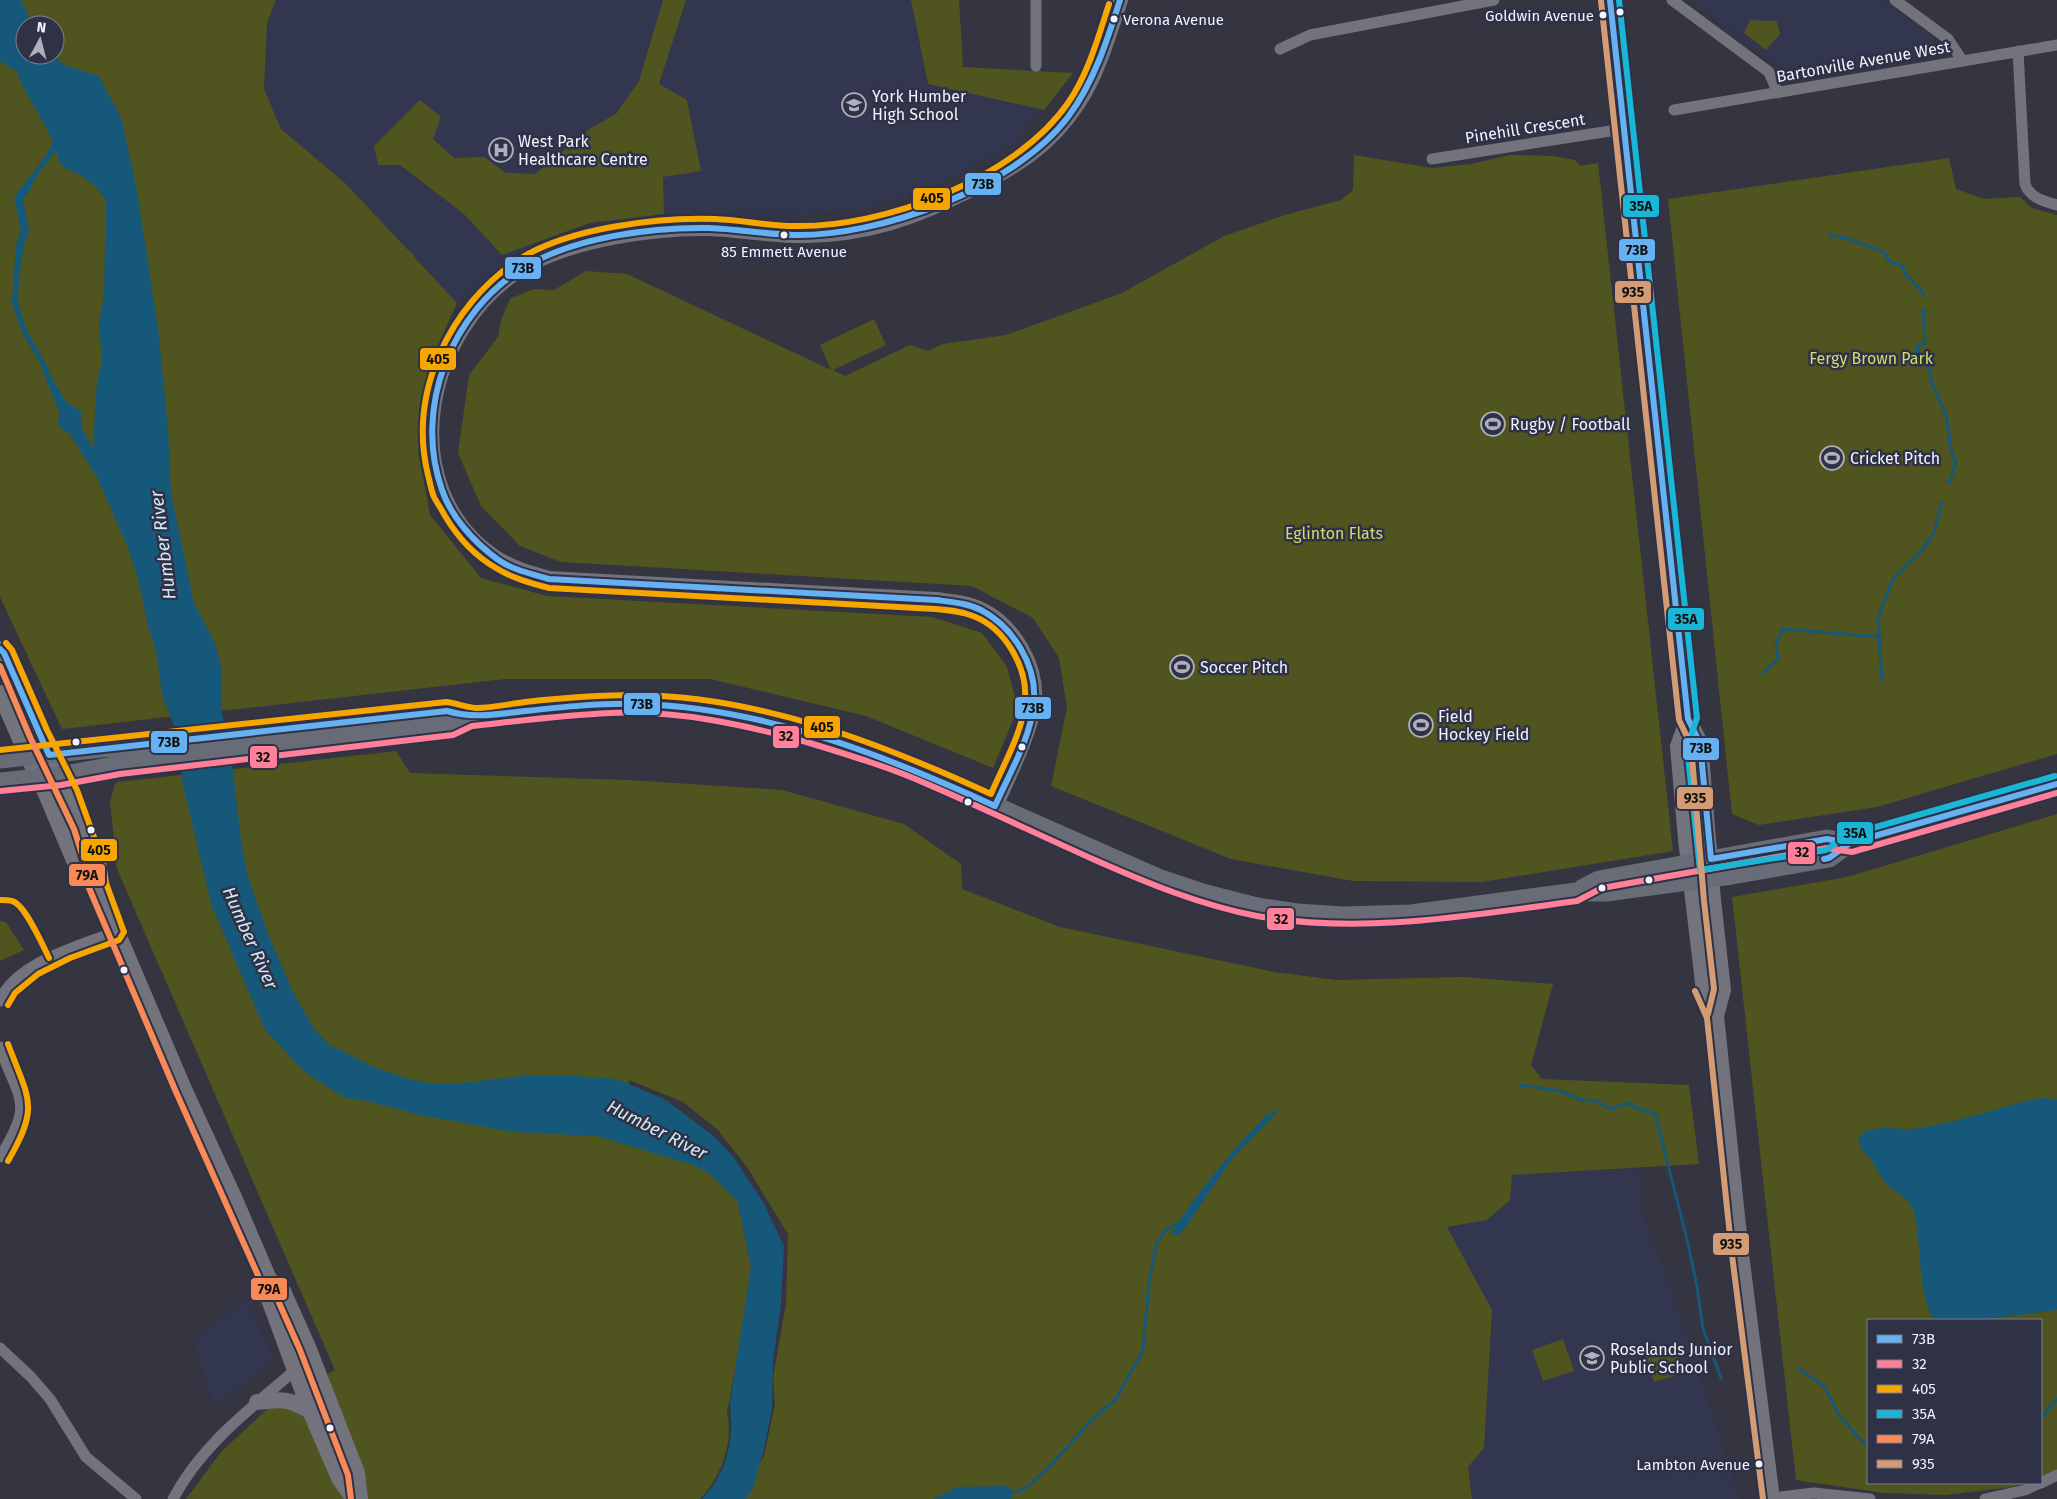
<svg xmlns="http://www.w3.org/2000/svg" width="2057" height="1499" font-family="'Fira Sans',sans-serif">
  <rect width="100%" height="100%" fill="#343541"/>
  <path fill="#33364f" d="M276,0H911L928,84L1044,110L1014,144L935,187L875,207L807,215L664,214L590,223L537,240L457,303L345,183L281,129L264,89L267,23Z
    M1689,0H1882L1932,36L1937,47L1935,56L1803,80L1795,78Z
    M1639,1168L1642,1213L1671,1287L1740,1499H1472L1468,1467L1484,1448L1447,1227L1487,1220L1510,1200L1512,1175Z
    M247,1298L274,1362L214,1406L193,1342Z"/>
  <path fill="#50551f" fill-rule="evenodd" d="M0,0H276L267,23L264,89L281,129L345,183L408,250L413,254L416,259L457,303L430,363L418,451L430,515L481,578L547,596L932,617L982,633L1007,667L1018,708L993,768L866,716L710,679H505L62,729L0,597ZM25,25H55V55H25Z
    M663,0H686L659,84L687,100L701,171L663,177L664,214L590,223L502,255L464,214L400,165H378L374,146L420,100L441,117L433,139L454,158L484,157L506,173L535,174L591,128L616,114L639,81Z
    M911,0H959L963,67L1073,73L1044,110L928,84Z
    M1750,20L1777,21L1780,34L1766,50L1744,33Z
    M1354,155L1432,168L1471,164L1510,155L1553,156L1575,160L1580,166L1598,163L1673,851L1482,882L1353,881L1231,859L1051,786L1067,707L1059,658L1033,618L972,586L561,562L520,546L481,506L458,453L469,375L498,337L501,320L510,299L533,289L554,290L586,271L627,274L831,370L820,345L874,319L886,345L833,370L845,376L910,345L928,351L943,344L1006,335L1122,293L1224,236L1285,215L1341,200L1353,190Z
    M1949,158L1956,189L1984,199L2020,197L2032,208L2057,215V754L1877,807L1759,825L1732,814L1668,199Z
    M396,751L410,773L628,780L782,790L904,824L961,864L962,889L1060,927L1274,972L1336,980L1464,977L1553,984L1531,1065L1542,1079L1689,1085L1699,1164L1512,1175L1510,1200L1487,1220L1447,1227L1492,1310L1484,1448L1468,1467L1472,1499H738L764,1456L775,1404L773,1378L786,1304L788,1234L747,1167L718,1130L683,1102L629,1080L632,1138L712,1170L738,1202L751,1267L743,1326L727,1413C734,1443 721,1477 700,1499H186L221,1452L265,1411L335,1370L117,869L110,802L115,784L118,782Z
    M2057,814V1470L2041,1477V1320H1868V1483H2024L2012,1487L1945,1495L1884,1493L1796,1480L1732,897L1847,877Z
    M0,921L6,922L24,950L0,961Z
    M1563,1339L1574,1371L1543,1381L1532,1350Z
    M1675,1346L1684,1373L1654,1382L1645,1355Z"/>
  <path fill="#155879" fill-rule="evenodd" d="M0,0H21L32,25H25V55H53L65,65L99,76L122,120L137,191L158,328L168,428L171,493L194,603L215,643L221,666L222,713L231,756L242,847L248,877L269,936L294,994L315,1030L328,1044L376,1068L409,1079L430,1083H461L530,1075H563L617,1079L666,1100L716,1138L734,1158L763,1202L784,1246L781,1304L773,1361L772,1408L764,1449L753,1489L745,1499H702C728,1472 734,1439 730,1403L751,1267L738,1202L709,1173L693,1165L597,1136L513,1132L420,1115L363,1100L345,1098L306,1073L265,1030L212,906L183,786L176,731L162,695L156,650L148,626L137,575L126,543L97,477L69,433L58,426L59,412L38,359L22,333L12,303L16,245L21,229L14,198C27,178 43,163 53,142C43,117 26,98 17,72L0,61ZM56,150C61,174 67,166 83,177C93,183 100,191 106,201L104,294L99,324L102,361L97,381L93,448L82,428L81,411L66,402L62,394L56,386L42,356L27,331L18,303L19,278L24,246L29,230L23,199C29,193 30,188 34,181C39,172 50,160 56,150Z
    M2041,1098L2057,1099V1310L1979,1320H1935C1917,1300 1922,1240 1914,1213C1909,1195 1898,1196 1887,1184C1880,1176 1876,1166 1870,1159C1866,1154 1860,1149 1859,1143C1856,1122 1901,1130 1912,1129C1956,1124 1997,1107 2041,1098Z
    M1268,1113L1272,1118L1232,1159L1185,1228L1179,1235L1171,1234C1198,1190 1232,1151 1268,1113Z
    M1005,1486L1012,1489V1499H933L958,1487Z"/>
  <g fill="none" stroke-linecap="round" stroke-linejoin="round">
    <path stroke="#155879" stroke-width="3" d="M1830,235L1849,239L1882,251L1892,263L1899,264L1903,267L1904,273L1925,295
      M1922,309L1924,312L1923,318L1924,321L1925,343L1917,346L1918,355L1930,370L1931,381L1946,415L1951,450L1956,463L1949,483
      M1763,673L1778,659L1776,645L1782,629L1880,637
      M1882,681L1878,617L1893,579L1921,551L1934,533L1942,502
      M1520,1085L1561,1091L1584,1101L1592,1100L1599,1102L1610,1109L1630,1103L1635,1107L1655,1114L1687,1239L1697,1286L1703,1329L1721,1378
      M1269,1118L1276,1111
      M1798,1368L1824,1386L1840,1417L1868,1447
      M2041,1418L2057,1399
      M1012,1493L1026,1488L1045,1471L1093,1419L1116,1399L1143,1350L1149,1282L1157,1242L1167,1229L1180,1222"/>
    <path stroke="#72737d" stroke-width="11" d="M1036,0V66
      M1672,0L1769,72L1778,93
      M1895,0L1948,39L1962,60
      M1280,49L1310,35L1494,0
      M2018,51L2025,184C2030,198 2043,201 2057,205
      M1674,110L2057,45
      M1432,159L1623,129
      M0,1001C14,963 80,946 115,932
      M0,1047C19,1102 35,1101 0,1157
      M0,1348L31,1377L50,1399L86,1457L136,1499
      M2041,1483L2057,1475
      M1772,1498L1814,1493L1870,1499
      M173,1499C205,1438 262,1401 311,1356
      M1985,1499L2025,1490L2040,1483"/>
    <path stroke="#72737d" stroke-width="16" d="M1610,0L1688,719L1700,743L1713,900L1723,990L1716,1016
      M0,649L4,653C15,680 26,707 38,733C61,782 93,831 97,885L184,1089L233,1195L269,1279L283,1291L308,1347L357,1473L360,1499
      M0,693L28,757L46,794L78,870L97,885
      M1688,719L1678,746L1686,839L1704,991L1716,1016L1741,1254L1772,1499
      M995,806C1007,778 1031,731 1034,702C1037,666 1013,625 981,610C967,603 951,602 936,600L549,579C531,574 513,569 497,559C390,489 424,326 524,267C572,239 654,227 709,228C737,229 765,234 793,235C861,237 915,218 975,187C1018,165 1050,145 1077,104C1097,75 1109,33 1120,0
      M269,1279L267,1294L310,1411L340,1480L354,1499
      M257,1402C282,1399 288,1398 310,1411"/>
    <path stroke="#676c77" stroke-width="19" d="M0,759L447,711L470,717L610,704L665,705L715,711L768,722L853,747L929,775L995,806L1158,878L1206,894L1257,907L1297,913L1343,916L1411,914L1576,892H1606L1732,875L1829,858L1850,843L2057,784
      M0,782L59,776L119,765L452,726L470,717
      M1582,889L1599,880L1827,839L1850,843"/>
    <g stroke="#2f3146" stroke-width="10">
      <path id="bus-1" d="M1610,0L1688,719L1700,743L1711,859L1827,839L1850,843
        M0,649L4,653L49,755L447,711C474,719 498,714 526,711C562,707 599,703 636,704C762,707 882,754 995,806C1009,774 1031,738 1034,702C1037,665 1013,627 981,610C967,603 951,602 936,600L549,579C532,574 512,570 497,559C474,542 451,517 442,490C413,408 451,311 525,267C575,237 652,227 709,228C737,229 765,234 793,235C880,237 1014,188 1068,117C1094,82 1107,41 1120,0
        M1824,859L1829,858L1850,843L2057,784"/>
    </g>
    <g stroke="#2f3146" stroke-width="10">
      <path id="bus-2" d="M1,791L61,785L120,774L453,735L472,726C518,721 564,715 610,713C679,710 747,725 813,744C852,756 891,768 927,784C983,808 1039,835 1095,860C1147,883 1200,905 1257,916C1364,935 1471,915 1577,901L1602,888L1827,848L1852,852L2057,793"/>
    </g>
    <g stroke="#2f3146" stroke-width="10">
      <path id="bus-3" d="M6,643L12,650L47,730L77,790L103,862L106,883L124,932L119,940L70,958L38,974L15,993L8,1005
        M0,750L446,702C456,703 465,707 476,708C492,708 509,704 525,702C561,698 598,695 635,695C759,696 880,743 991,794C1003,765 1022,734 1025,702C1028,667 1005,628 973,616C961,611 948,610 935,609L549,588C530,583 512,578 496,568C475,556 457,536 445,516C442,510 437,503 434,497C431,490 430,482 428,475C408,393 449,306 518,260C567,228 658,217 715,219C742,220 768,226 794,226C884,228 1015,179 1068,103C1088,74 1098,38 1109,4
        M0,900C4,900 9,900 12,901C25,904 43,946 49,958
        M8,1161C40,1106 29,1100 8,1044"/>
    </g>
    <g stroke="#2f3146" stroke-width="10">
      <path id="bus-4" d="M1619,0L1697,718L1687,747L1700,870L1826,850L1848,835L2055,776"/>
    </g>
    <g stroke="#2f3146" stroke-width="10">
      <path id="bus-5" d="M0,666L30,737L74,829L86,867L89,888L176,1092L261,1282L276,1296L300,1350L348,1475L351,1499"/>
    </g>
    <g stroke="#2f3146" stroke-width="10">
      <path id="bus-6" d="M1601,1L1679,720L1691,745L1704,901L1714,989L1708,1014
        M1695,991L1707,1018L1732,1255L1763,1499"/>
    </g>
    <use href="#bus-1" stroke="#66b1f2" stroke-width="6"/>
    <use href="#bus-2" stroke="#ff8098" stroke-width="6"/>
    <use href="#bus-3" stroke="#f7a600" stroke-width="6"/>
    <use href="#bus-4" stroke="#1ab6d8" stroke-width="6"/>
    <use href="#bus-5" stroke="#f98a56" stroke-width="6"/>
    <use href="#bus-6" stroke="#d39c74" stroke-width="6"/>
  </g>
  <defs>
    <g id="school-ring" transform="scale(1.25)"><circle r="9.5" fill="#2f3146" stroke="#afb0bc" stroke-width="1.5"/><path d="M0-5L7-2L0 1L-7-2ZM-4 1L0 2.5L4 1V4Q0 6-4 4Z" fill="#afb0bc"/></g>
    <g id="hospital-ring" transform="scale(1.25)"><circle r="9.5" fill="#2f3146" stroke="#afb0bc" stroke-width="1.5"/><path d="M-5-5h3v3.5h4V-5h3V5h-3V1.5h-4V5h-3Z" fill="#afb0bc"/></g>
    <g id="stadium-ring" transform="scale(1.25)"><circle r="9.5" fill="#2f3146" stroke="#afb0bc" stroke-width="1.5"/><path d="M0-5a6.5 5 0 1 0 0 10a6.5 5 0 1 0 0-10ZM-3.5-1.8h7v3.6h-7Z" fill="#afb0bc"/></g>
  </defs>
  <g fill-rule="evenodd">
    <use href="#school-ring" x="854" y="105"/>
    <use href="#hospital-ring" x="501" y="150"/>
    <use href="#stadium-ring" x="1493" y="424"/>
    <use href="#stadium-ring" x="1832" y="458"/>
    <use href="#stadium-ring" x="1182" y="667"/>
    <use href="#stadium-ring" x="1421" y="725"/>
    <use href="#school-ring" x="1592" y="1358"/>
  </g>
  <g fill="#f1f3fe" stroke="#2f3146" stroke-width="2">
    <circle cx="1620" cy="12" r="4.5"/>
    <circle cx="1603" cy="15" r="4.5"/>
    <circle cx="1114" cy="19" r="4.5"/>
    <circle cx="784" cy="235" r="4.5"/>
    <circle cx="76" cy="742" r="4.5"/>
    <circle cx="1022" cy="747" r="4.5"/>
    <circle cx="968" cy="802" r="4.5"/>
    <circle cx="91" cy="830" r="4.5"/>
    <circle cx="1649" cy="880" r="4.5"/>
    <circle cx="1602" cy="888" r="4.5"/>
    <circle cx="124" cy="970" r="4.5"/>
    <circle cx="330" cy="1428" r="4.5"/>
    <circle cx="1759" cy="1464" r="4.5"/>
  </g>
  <g text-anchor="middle" stroke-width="5" stroke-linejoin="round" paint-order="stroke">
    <g font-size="15" fill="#f1f3fe" stroke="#2f3146" text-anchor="end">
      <text x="1594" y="21">Goldwin Avenue</text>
      <text x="1123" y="25" text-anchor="start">Verona Avenue</text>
      <text x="784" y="257" text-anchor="middle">85 Emmett Avenue</text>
      <text x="1750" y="1470">Lambton Avenue</text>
    </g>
    <g font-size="16" fill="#f1f3fe" stroke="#2f3146">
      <text transform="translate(1863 61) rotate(-10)" y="6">Bartonville Avenue West</text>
      <text transform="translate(1525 128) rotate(-9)" y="6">Pinehill Crescent</text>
    </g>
    <g font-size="16" fill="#f1f3fe" stroke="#2f3146" text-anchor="start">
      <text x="872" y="102">York Humber<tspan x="872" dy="18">High School</tspan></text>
      <text x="518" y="147">West Park<tspan x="518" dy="18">Healthcare Centre</tspan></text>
      <text x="1510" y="430">Rugby / Football</text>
      <text x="1850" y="464">Cricket Pitch</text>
      <text x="1200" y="673">Soccer Pitch</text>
      <text x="1438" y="722">Field<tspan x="1438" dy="18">Hockey Field</tspan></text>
      <text x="1610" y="1355">Roselands Junior<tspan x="1610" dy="18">Public School</tspan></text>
    </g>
    <g font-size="16" fill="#d2dd69" stroke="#2f3146">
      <text x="1871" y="364">Fergy Brown Park</text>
      <text x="1334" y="539">Eglinton Flats</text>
    </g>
    <g font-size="18" font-style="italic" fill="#d3e7f4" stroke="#2f3146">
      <text transform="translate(163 545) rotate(-97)" y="6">Humber River</text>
      <text transform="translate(250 938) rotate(66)" y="6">Humber River</text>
      <text transform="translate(657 1130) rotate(27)" y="6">Humber River</text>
    </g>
  </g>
  <g stroke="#2f3146" stroke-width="2">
    <rect x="964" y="172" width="38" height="24" rx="5" fill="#66b1f2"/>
    <rect x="912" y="187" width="39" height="24" rx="5" fill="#f7a600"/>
    <rect x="1622" y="194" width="38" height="24" rx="5" fill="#1ab6d8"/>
    <rect x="1618" y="238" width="38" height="24" rx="5" fill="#66b1f2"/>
    <rect x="504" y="256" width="38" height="24" rx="5" fill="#66b1f2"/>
    <rect x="1614" y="280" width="38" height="24" rx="5" fill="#d39c74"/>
    <rect x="419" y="347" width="38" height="24" rx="5" fill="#f7a600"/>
    <rect x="1667" y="607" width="38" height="24" rx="5" fill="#1ab6d8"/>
    <rect x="623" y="692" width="38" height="24" rx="5" fill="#66b1f2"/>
    <rect x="1014" y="696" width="38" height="24" rx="5" fill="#66b1f2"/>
    <rect x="803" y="715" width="38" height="24" rx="5" fill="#f7a600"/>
    <rect x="772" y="725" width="28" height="24" rx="5" fill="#ff8098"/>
    <rect x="150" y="730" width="38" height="24" rx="5" fill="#66b1f2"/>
    <rect x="1682" y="737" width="38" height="24" rx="5" fill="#66b1f2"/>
    <rect x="249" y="745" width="29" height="24" rx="5" fill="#ff8098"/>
    <rect x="1676" y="786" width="38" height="24" rx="5" fill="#d39c74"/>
    <rect x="1836" y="821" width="38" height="24" rx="5" fill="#1ab6d8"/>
    <rect x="80" y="838" width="38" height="24" rx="5" fill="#f7a600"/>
    <rect x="1787" y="841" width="29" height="24" rx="5" fill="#ff8098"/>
    <rect x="68" y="863" width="38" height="24" rx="5" fill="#f98a56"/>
    <rect x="1266" y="907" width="29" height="24" rx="5" fill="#ff8098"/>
    <rect x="1712" y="1232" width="38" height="24" rx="5" fill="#d39c74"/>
    <rect x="250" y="1277" width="38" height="24" rx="5" fill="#f98a56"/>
  </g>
  <g font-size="14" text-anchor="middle" font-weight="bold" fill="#111">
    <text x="983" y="189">73B</text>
    <text x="932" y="203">405</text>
    <text x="1641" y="211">35A</text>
    <text x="1637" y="255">73B</text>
    <text x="523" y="273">73B</text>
    <text x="1633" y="297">935</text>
    <text x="438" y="364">405</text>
    <text x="1686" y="624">35A</text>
    <text x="642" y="709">73B</text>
    <text x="1033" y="713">73B</text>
    <text x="822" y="732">405</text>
    <text x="786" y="741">32</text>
    <text x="169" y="747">73B</text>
    <text x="1701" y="753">73B</text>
    <text x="263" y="762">32</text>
    <text x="1695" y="803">935</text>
    <text x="1855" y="838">35A</text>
    <text x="99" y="855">405</text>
    <text x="1802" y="857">32</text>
    <text x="87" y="880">79A</text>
    <text x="1281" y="924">32</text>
    <text x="1731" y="1249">935</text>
    <text x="269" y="1294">79A</text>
  </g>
  <rect x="1867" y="1319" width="175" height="165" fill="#2f3146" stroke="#7d7f90"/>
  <rect x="1877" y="1335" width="25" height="8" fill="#66b1f2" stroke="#7d7f90"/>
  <text x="1912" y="1344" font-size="15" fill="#f1f3fe">73B</text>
  <rect x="1877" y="1360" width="25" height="8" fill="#ff8098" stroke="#7d7f90"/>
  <text x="1912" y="1369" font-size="15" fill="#f1f3fe">32</text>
  <rect x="1877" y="1385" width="25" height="8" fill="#f7a600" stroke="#7d7f90"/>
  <text x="1912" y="1394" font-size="15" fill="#f1f3fe">405</text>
  <rect x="1877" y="1410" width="25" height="8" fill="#1ab6d8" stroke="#7d7f90"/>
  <text x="1912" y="1419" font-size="15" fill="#f1f3fe">35A</text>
  <rect x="1877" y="1435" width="25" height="8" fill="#f98a56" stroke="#7d7f90"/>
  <text x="1912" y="1444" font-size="15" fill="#f1f3fe">79A</text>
  <rect x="1877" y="1460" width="25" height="8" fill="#d39c74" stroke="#7d7f90"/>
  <text x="1912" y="1469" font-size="15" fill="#f1f3fe">935</text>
  <g transform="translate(40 40) rotate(7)"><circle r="24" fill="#2f3146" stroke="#7d7f90"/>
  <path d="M0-4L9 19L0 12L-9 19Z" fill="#afb0bc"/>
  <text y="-8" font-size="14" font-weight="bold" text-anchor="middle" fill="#f1f3fe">N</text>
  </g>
</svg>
